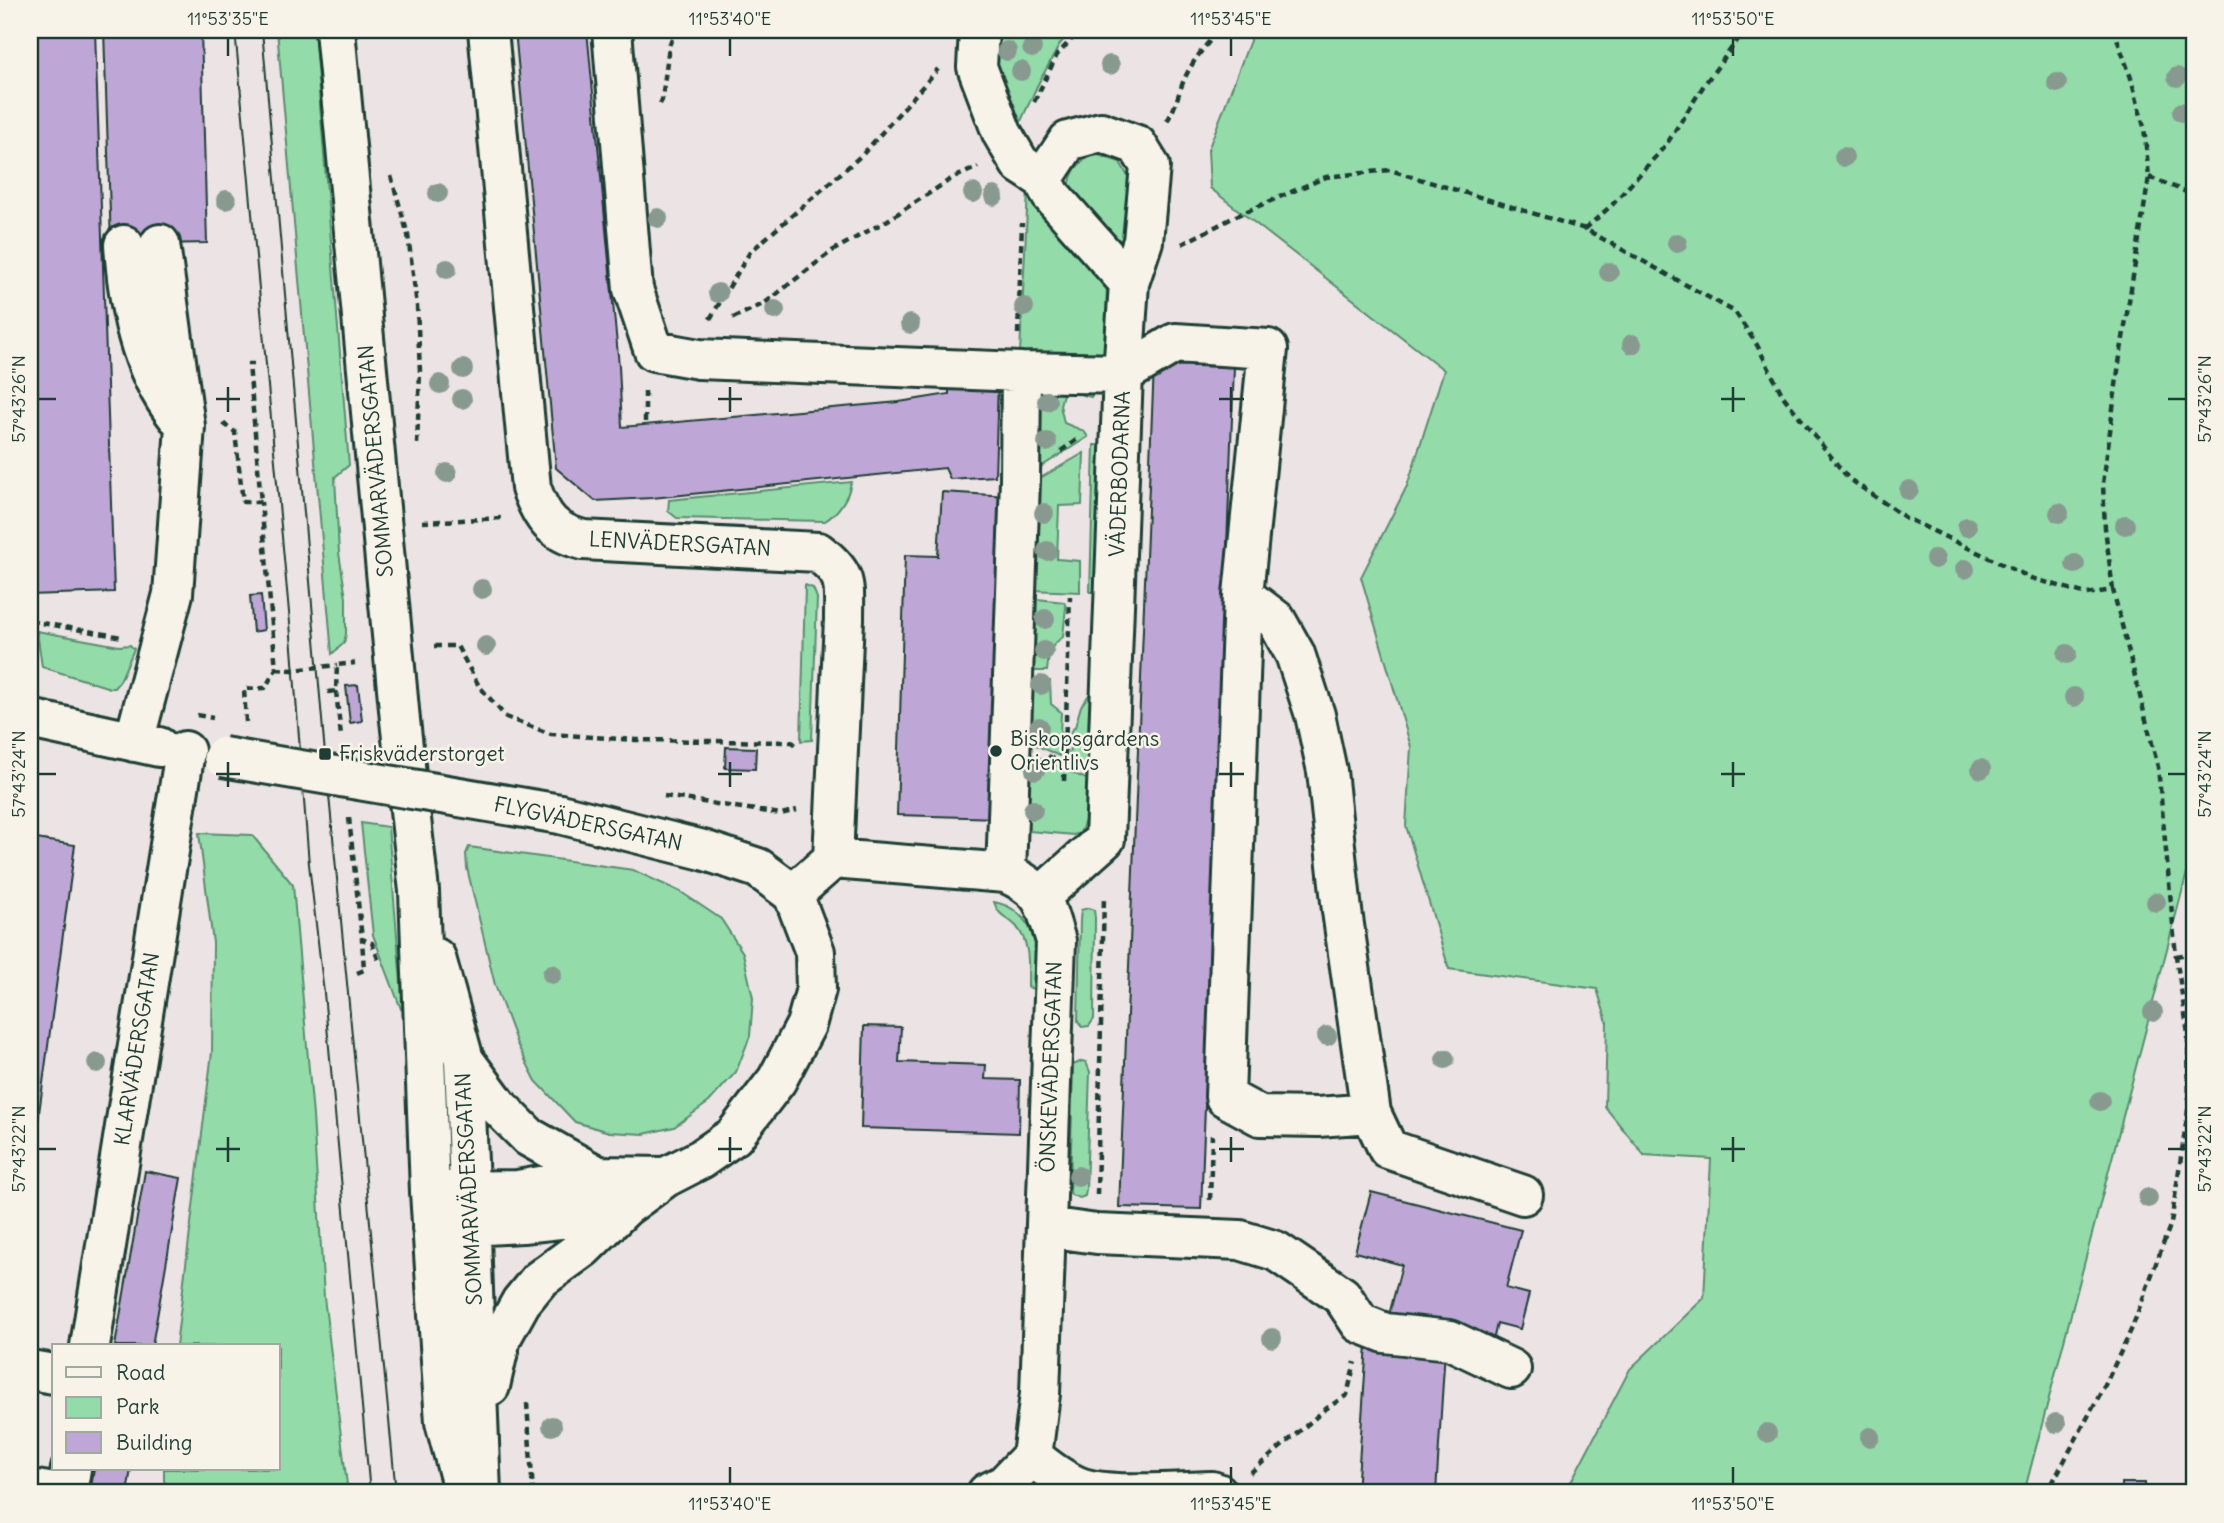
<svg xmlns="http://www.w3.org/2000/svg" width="2224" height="1523" font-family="Delius,sans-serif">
  <rect width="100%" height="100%" fill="#ece4e4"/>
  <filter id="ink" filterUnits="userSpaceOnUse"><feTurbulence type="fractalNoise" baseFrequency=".0143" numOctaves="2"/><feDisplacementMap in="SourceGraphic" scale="14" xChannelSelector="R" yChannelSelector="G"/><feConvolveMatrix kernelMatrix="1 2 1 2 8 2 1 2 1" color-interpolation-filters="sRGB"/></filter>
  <g filter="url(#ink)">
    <path fill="#94dbaa" stroke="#5a8c6f" stroke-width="2" d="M277,30H314L349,465L335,477L339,553L346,598V634L344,643L332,654Z
      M993,30H1072L1060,44L1038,84L1016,132L1008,119L1016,110L1012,102L999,99Z
      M1257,30H2194V846L2024,1493H1565L1630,1369L1704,1298L1711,1159L1644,1155L1605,1107L1607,1022L1597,989L1449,969L1406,826L1411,747L1361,577L1407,486L1444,370L1210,188L1208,150L1251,38Z
      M1098,155L1120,162L1130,180L1127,254L1070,191C1068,174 1080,157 1098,155Z
      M1028,190L1107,282L1105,359L1020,353Z
      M1075,388L1092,395L1091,397L1069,391L1063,394L1060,405L1064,423L1084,431L1088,437L1039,468L1032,389Z
      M1094,445H1105L1101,592H1090Z
      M1084,453L1082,505L1059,506L1057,559L1080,561V592L1030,590L1035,481Z
      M851,482C849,497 838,513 825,521L677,518L668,511L669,500Z
      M805,585L813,588L817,598L812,740L801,741Z
      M1028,598L1064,602L1066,607L1063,637C1049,646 1049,654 1047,671H1027Z
      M37,631L119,646L130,645L134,649L120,681L114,688H110L42,667Z
      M1093,671V769L1073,763L1069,758L1071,731L1075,727L1081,706L1091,692Z
      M1031,681H1050L1051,704L1061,712L1059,756L1025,740Z
      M1021,750L1091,781L1088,813L1080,833L1074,835L1029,831L1023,827Z
      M361,823L388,827L403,1007L401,1009L373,935Z
      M199,833L252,835L293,885L313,1116L324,1297L348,1493H171L164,1481V1469H278V1346H176L212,1052L213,943Z
      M469,847L633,870L681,892L721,919L743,953L753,998L750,1036L736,1072L709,1102L674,1127L644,1134L609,1132L575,1122L536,1081L517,1044L495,985L467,868L466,854Z
      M994,902C1035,910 1040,951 1039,986L1033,989L1028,987C1028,966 1031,943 1016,926C1005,915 999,917 994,902Z
      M1088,908L1094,910L1095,918L1094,1019L1089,1026L1082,1027L1078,1021L1080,920L1081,910Z
      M1082,1061L1086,1062L1090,1072L1086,1190L1085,1196L1080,1198L1071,1195L1070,1192L1073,1065Z"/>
    <path fill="#bea7d6" stroke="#1f3d34" stroke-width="2" d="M30,30H95L114,592L30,595Z
      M104,30H201L207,243L111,245Z
      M515,30H587L619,366L622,427L899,402L949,394V383L998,382L995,476L950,479L945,468L652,498L595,501L556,468Z
      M1154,365L1234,367L1201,1209L1119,1207Z
      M942,492L1008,496L999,818L897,815L905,555L938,556Z
      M261,595L264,630L253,632L250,596Z
      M358,685L362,721L350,723L346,686Z
      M726,747L756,748L755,769L725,768Z
      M30,838L75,845L30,1180Z
      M864,1026L901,1027L899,1062L986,1065L985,1079L1020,1080L1019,1133L861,1128Z
      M145,1171L181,1178L152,1346H115Z
      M1371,1192L1521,1230L1506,1288L1529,1294L1520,1329L1497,1323L1492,1346L1388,1319L1402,1265L1355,1252Z
      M1367,1344L1445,1349L1436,1493H1357Z
      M94,1469H131L127,1493H90Z
      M2122,1483H2145V1493H2122Z"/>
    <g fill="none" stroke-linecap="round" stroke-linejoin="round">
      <g stroke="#1f3d34" stroke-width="44">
        <path id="minor" d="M335,30L400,720L419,891L430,1192L445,1422L464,1493
          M488,30L531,488C542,518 552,532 583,540L818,552C848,575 844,583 844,619L833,859L793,894
          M612,30L633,289L654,351L699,359L1021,372
          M979,30L977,67L1002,133L1020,164L1043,179L1051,195L1129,283L1123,374
          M1043,179L1068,141L1101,132L1137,145L1150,166L1143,241L1129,283
          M124,245C128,304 139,368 177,416
          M1123,374L1175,343L1268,349L1243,595L1225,1097L1260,1116L1318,1117L1371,1113L1342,911L1327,771L1315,715L1295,654L1276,620L1243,595
          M30,719L159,747
          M134,742L173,594L185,426L160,244
          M833,859L1006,873C1045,891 1044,903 1056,941L1040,1394L1032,1456L1004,1485L987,1493
          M1006,873L1020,480L1021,372L1123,374L1105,839L1041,896
          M436,958L464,1060L481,1493
          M464,1060L499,1107L529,1137L598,1176
          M1371,1113L1388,1149L1523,1195
          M445,1191L518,1190L598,1176L666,1177
          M1046,1227L1097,1234L1240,1240L1276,1251L1342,1296L1360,1323L1385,1333L1450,1340L1511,1369
          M432,1228L522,1223L579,1217L625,1207L666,1177L701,1159L734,1136L777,1080L806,1025L816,989L815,952L793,894L758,868L703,850L560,814
          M90,1346L185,751
          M30,1370L54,1374
          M490,1386L501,1338L521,1302L539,1280L583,1248L624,1208
          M1032,1456C1046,1468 1060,1479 1077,1486C1105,1498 1179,1492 1212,1491L1218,1493
          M30,1489L54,1493
          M67,1493L71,1469"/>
      </g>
      <path stroke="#1f3d34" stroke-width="4.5" stroke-dasharray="7 5" stroke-linecap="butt" d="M1034,102L1057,55L1080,30
        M660,104L662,100L669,46L675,30
        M1167,121C1175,109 1177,98 1182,85C1189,65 1205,46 1219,30
        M391,176L408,235L417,306L420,372L417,444
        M2149,177L2194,195
        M1585,229L1613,204L1666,145L1704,85L1745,30
        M1182,244L1238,215L1326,177L1390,170L1585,229L1735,312L1757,345L1783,396L1848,478L1906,518L2031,578L2087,594L2113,590L2158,767L2176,956L2188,1034L2189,1104L2171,1223L2132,1328L2106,1383L2047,1493
        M733,318L765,303L832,251L888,220L951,179L978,167
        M710,319L750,252L863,154L938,69
        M1018,334L1022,223
        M645,391V425
        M223,423L235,432L243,502H261L249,364H256
        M1061,451L1079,438
        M422,522L502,518
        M2113,590L2105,528L2103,484L2119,363L2149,177L2144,127L2131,78L2114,30
        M30,621L122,637
        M434,646H457L479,686L506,717L551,734L635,740L792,742L798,746
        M276,669L293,670L337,665
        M336,691L341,736
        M328,692L336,691L337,665L355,663
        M246,722L244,689L265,688L276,669L261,502
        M1048,756L1066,765
        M1064,781L1070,596
        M664,796L781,814L797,810
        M349,818L362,939
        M2176,956L2194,953
        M357,973L364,970L362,939L372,943L380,964
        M1097,1195L1104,896
        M1210,1200L1212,1135
        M527,1403L533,1493
        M1250,1473L1327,1408L1347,1395L1355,1362"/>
      <use href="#minor" stroke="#f7f3e8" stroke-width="38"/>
      <path stroke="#1f3d34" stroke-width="2" d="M235,30L290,623L309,864L324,993L370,1493
        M262,30L325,754L396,1493"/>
      <g stroke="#1f3d34" stroke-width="44" stroke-linecap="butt">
        <path id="minor-bridge" d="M223,757L560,814"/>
      </g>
      <path stroke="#1f3d34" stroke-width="4.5" stroke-dasharray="7 5" stroke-linecap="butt" d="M197,715L213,718"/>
      <use href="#minor-bridge" stroke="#f7f3e8" stroke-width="38"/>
    </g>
    <g fill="#889a90">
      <circle cx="1032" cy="48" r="10"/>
      <circle cx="1007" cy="51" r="10"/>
      <circle cx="1110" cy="65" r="10"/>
      <circle cx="1021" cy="71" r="10"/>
      <circle cx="2177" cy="77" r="10"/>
      <circle cx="2057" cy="83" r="10"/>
      <circle cx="2182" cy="112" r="10"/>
      <circle cx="1844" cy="157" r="10"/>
      <circle cx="438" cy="193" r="10"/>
      <circle cx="973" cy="193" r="10"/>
      <circle cx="994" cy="196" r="10"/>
      <circle cx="226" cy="200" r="10"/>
      <circle cx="658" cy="218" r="10"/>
      <circle cx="1677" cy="243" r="10"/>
      <circle cx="447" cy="269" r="10"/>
      <circle cx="1609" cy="272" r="10"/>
      <circle cx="718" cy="293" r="10"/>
      <circle cx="1024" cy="307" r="10"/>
      <circle cx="775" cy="310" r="10"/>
      <circle cx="910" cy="324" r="10"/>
      <circle cx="1632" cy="344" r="10"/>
      <circle cx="463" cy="369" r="10"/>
      <circle cx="440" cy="384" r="10"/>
      <circle cx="462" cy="399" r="10"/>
      <circle cx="1047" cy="401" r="10"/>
      <circle cx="1047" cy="442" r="10"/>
      <circle cx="447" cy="473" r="10"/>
      <circle cx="1909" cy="490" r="10"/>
      <circle cx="1044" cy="513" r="10"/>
      <circle cx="2059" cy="513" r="10"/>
      <circle cx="2125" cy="525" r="10"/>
      <circle cx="1967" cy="527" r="10"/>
      <circle cx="1047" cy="551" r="10"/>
      <circle cx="1935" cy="559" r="10"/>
      <circle cx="2075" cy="564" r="10"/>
      <circle cx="1965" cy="569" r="10"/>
      <circle cx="482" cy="589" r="10"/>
      <circle cx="1045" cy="619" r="10"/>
      <circle cx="486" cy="646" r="10"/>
      <circle cx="1044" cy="651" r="10"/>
      <circle cx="2067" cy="654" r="10"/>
      <circle cx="1041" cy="685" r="10"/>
      <circle cx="2074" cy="697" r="10"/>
      <circle cx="1039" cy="727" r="10"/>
      <circle cx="1981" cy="769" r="10"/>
      <circle cx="1035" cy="770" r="10"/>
      <circle cx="1033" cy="810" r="10"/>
      <circle cx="2156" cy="902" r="10"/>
      <circle cx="552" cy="974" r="10"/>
      <circle cx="2153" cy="1012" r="10"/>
      <circle cx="1327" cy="1036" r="10"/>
      <circle cx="1445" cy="1059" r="10"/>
      <circle cx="97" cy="1063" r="10"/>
      <circle cx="2100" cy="1101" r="10"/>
      <circle cx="1078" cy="1176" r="10"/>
      <circle cx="2148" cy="1198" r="10"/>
      <circle cx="1272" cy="1338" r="10"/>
      <circle cx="2056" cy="1423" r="10"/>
      <circle cx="552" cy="1426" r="10"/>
      <circle cx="1767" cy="1433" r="10"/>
      <circle cx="1870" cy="1437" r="10"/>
    </g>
  </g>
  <path fill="none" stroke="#1f3d34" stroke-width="2.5" d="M228,38V56M730,38V56M1231,38V56M1733,38V56M228,387V412M730,387V412M1231,387V412M1733,387V412M38,399H56M216,399H240M718,399H742M1219,399H1244M1721,399H1745M2168,399H2186M228,762V787M730,762V787M1231,762V787M1733,762V787M38,774H56M216,774H240M718,774H742M1219,774H1244M1721,774H1745M2168,774H2186M228,1137V1162M730,1137V1162M1231,1137V1162M1733,1137V1162M38,1149H56M216,1149H240M718,1149H742M1219,1149H1244M1721,1149H1745M2168,1149H2186M730,1467V1484M1231,1467V1484M1733,1467V1484"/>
  <g fill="#1f3d34" stroke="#f7f3e8" stroke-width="2.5">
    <circle cx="996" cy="751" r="7"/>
    <rect x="318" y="747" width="14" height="14" rx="3.5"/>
  </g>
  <g text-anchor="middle" stroke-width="5" stroke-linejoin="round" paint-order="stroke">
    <g font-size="21" fill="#1f3d34" stroke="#f7f3e8">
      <text transform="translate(376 461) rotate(-95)" y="7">SOMMARVÄDERSGATAN</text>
      <text transform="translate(1120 474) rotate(-88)" y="7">VÄDERBODARNA</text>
      <text transform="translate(680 544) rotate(3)" y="7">LENVÄDERSGATAN</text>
      <text transform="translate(588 824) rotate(12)" y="7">FLYGVÄDERSGATAN</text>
      <text transform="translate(137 1049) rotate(-81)" y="7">KLARVÄDERSGATAN</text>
      <text transform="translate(1051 1067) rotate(-88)" y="7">ÖNSKEVÄDERSGATAN</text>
      <text transform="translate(469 1189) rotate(-93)" y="7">SOMMARVÄDERSGATAN</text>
    </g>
    <g font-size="21" fill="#1f3d34" stroke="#f7f3e8" text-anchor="start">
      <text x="1010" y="746">Biskopsgårdens<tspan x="1010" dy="24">Orientlivs</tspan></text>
      <text x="339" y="761">Friskväderstorget</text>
    </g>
  </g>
  <rect width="2224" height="1523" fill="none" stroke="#f7f3e8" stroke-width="77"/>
  <rect x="52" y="1344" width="228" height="126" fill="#f7f3e8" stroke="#a1aaa0" stroke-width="2"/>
  <rect x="66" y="1367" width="35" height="10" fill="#f7f3e8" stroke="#a1aaa0" stroke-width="2"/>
  <text x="116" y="1380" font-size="21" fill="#1f3d34">Road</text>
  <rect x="66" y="1397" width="35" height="21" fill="#94dbaa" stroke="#a1aaa0" stroke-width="2"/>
  <text x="116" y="1414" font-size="21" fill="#1f3d34">Park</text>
  <rect x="66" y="1432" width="35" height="21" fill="#bea7d6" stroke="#a1aaa0" stroke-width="2"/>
  <text x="116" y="1450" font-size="21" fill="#1f3d34">Building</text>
  <rect x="38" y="38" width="2148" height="1446" fill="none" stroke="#1f3d34" stroke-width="2.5"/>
  <g font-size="18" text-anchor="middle" fill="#1f3d34">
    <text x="228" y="25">11°53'35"E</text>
    <text x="730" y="25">11°53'40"E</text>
    <text x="1231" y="25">11°53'45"E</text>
    <text x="1733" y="25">11°53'50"E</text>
    <text transform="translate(19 399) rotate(-90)" y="6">57°43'26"N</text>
    <text transform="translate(2205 399) rotate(-90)" y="6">57°43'26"N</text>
    <text transform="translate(19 774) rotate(-90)" y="6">57°43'24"N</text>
    <text transform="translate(2205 774) rotate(-90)" y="6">57°43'24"N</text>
    <text transform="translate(19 1149) rotate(-90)" y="6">57°43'22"N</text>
    <text transform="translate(2205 1149) rotate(-90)" y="6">57°43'22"N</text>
    <text x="730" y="1510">11°53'40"E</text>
    <text x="1231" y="1510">11°53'45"E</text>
    <text x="1733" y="1510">11°53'50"E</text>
  </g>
</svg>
